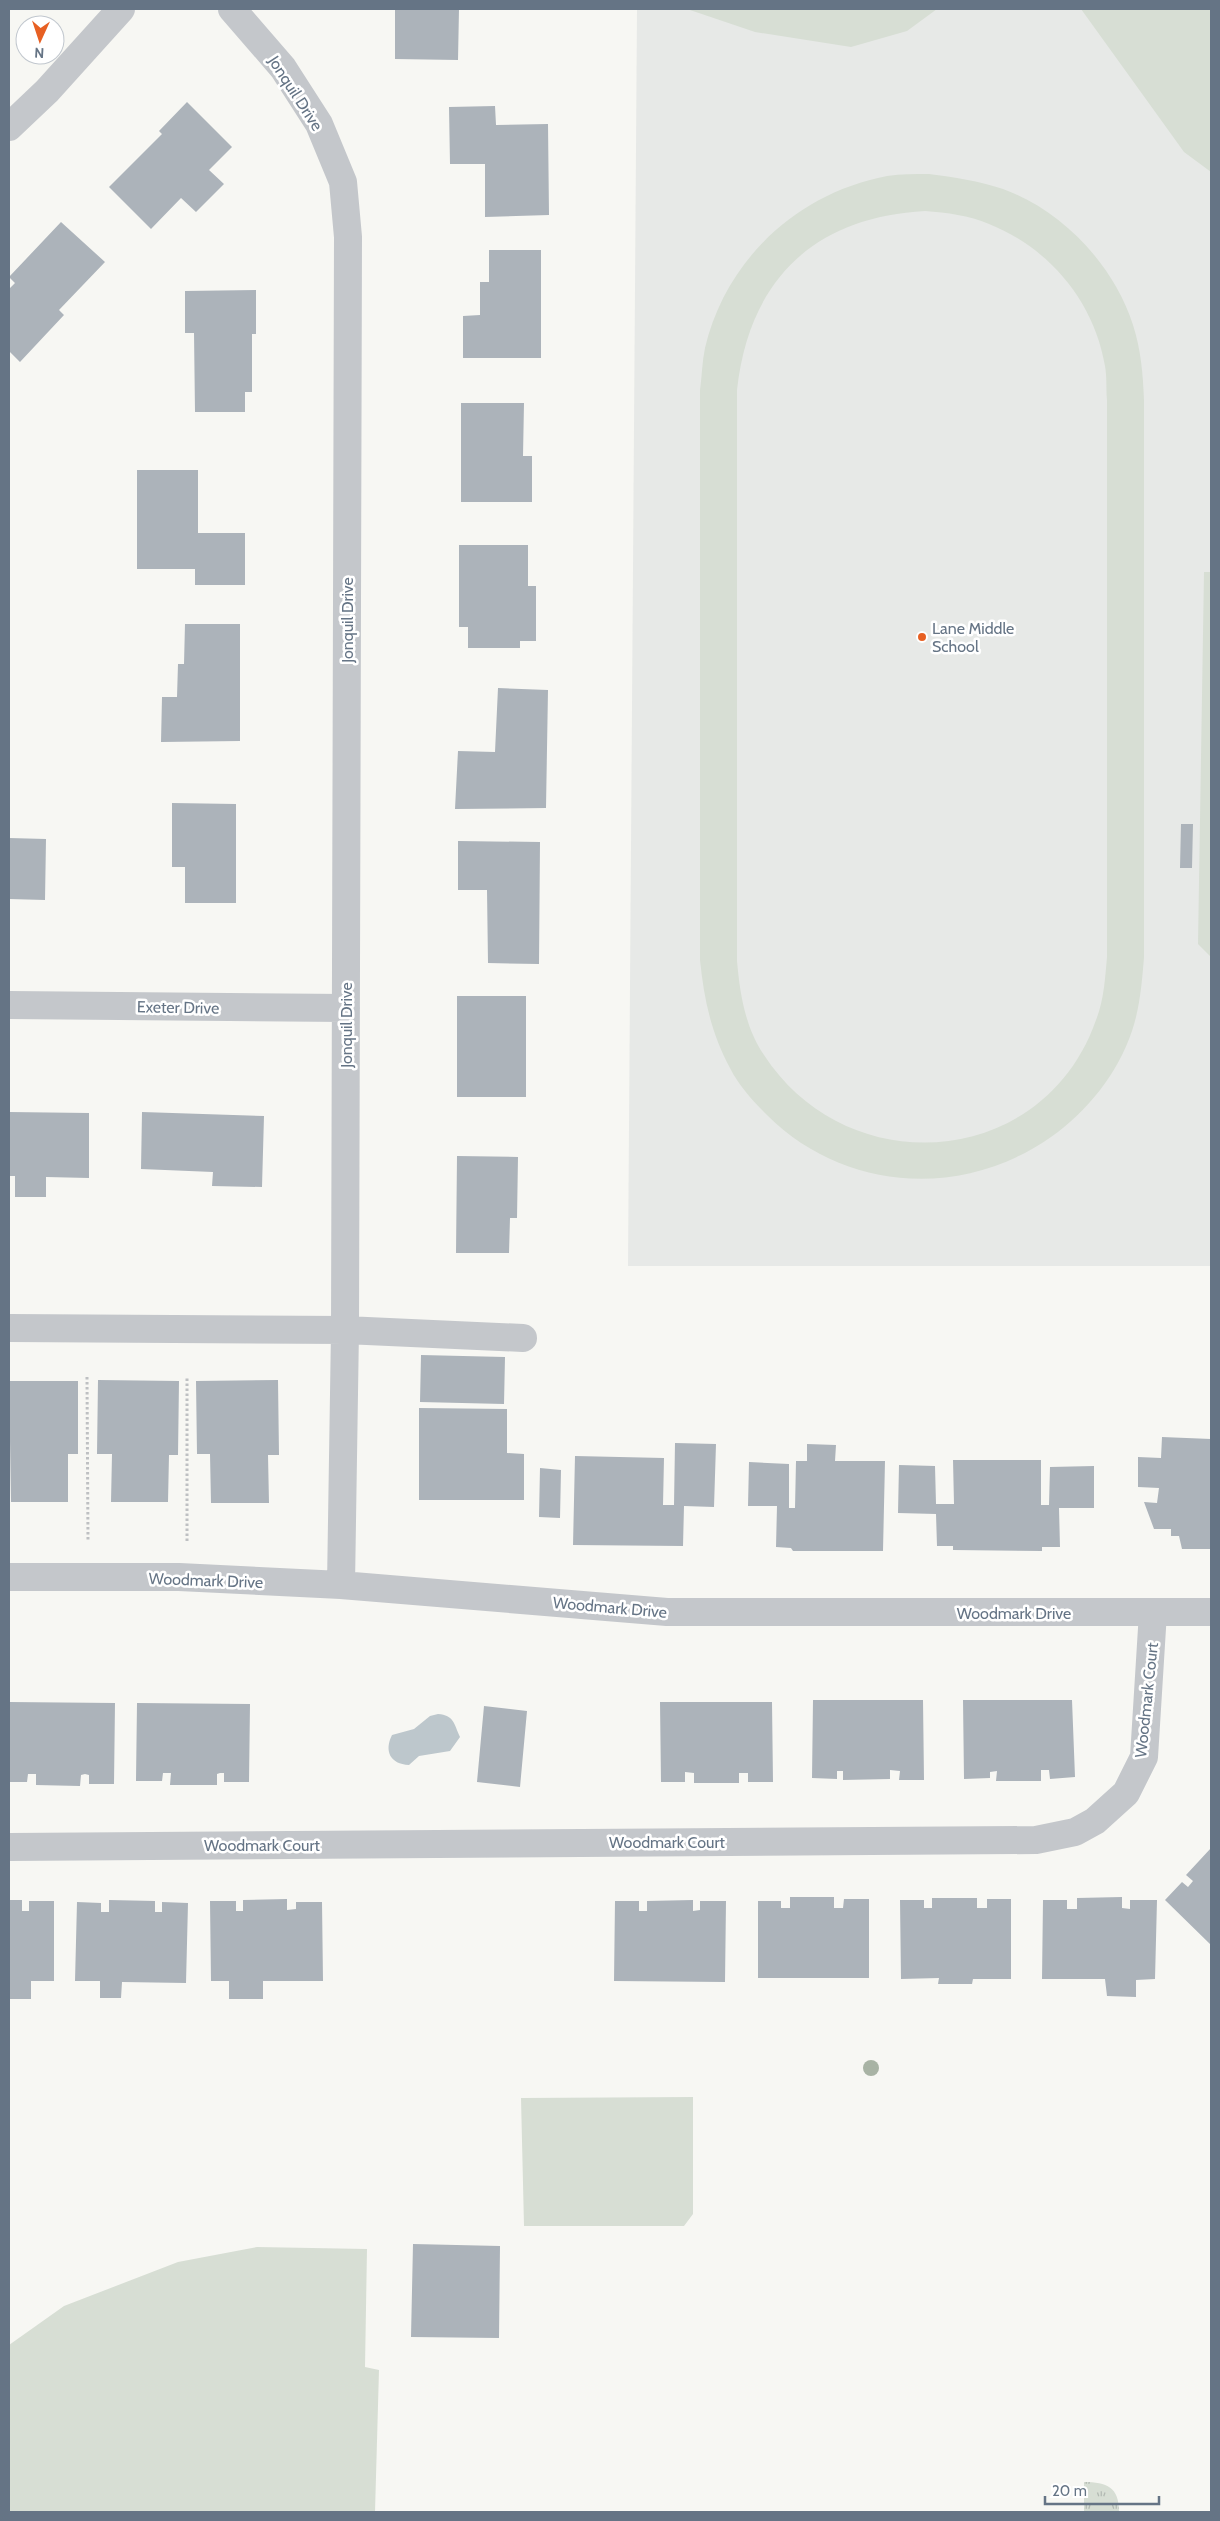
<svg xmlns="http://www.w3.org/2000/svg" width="1220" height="2521" font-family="Cabin,sans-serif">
  <defs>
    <pattern id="grass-tufts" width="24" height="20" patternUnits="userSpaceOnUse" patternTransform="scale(1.25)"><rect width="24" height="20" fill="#d7ded4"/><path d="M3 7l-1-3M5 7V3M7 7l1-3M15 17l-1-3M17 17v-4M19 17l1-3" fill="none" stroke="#b2b9b2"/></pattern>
  </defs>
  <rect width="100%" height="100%" fill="#f7f7f3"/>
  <path fill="#e7e9e7" d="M637,9H1211V1266H628Z"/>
  <path fill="url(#grass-tufts)" d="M1084,2482C1107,2482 1119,2487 1119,2512H1084Z"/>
  <path fill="#d7ded4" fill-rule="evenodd" d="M687,9H937L907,31L851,47L755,32Z
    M1081,9H1211V172L1184,152Z
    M929,174C954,177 979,181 1003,189C1062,210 1114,265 1133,325C1141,350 1143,374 1144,400V957C1142,982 1140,1007 1132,1031C1118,1073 1087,1112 1051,1137C963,1199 844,1192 767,1115C753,1101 739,1086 730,1068C711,1033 704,999 700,960V390C702,376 702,362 705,348C726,259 798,193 887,176C901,174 915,174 929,174ZM925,211C947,213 969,215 989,224C1049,248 1094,301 1105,366C1107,377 1106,389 1107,400V957C1105,979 1104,1000 1096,1020C1044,1169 848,1184 764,1055C745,1027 740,994 737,961V390C749,280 814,217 925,211Z
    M1204,572H1211V957L1198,944Z
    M693,2097V2214L684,2226H524L521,2098Z
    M257,2247L367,2249L365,2367L379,2370L375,2512H9V2345L64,2306L178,2262Z"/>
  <path fill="#bdc7cc" d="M438,1714C454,1715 454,1724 460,1737L450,1751L419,1756L409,1765C390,1764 384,1751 392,1735L414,1729L430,1716Z"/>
  <path fill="#acb3ba" d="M395,9H459L458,60L395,59Z
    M187,102L232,147L209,170L224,184L196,212L181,198L151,229L109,187L162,134L159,131Z
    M495,106L496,125L548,124L549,215L485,217V164H450L449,107Z
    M61,222L105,262L59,310L64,315L20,362L9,351V289L15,283L9,277Z
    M489,250H541V358H463V316L480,315V282H489Z
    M256,290V334H252V392H245V412H195L194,333H185V291Z
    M461,403H524L523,456H532V502H461Z
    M137,470H198V533H245V585H195V569H137Z
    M459,545H528V586H536V641H520V648H468V627H459Z
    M185,624H240V741L161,742L162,697H177L178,664H184Z
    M498,688L548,690L546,808L455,809L458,751L495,752Z
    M172,803L236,804V903H185V867H172Z
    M1181,824H1193L1192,868H1180Z
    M9,838L46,839L45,900L9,899Z
    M458,841L540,842L539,964L488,963L487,890H458Z
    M457,996H526V1097H457Z
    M9,1112L89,1113V1178L46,1177V1197H15V1176H9Z
    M142,1112L264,1116L262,1187L212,1186L213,1172L141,1169Z
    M457,1156L518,1157L517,1218H510L509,1253H456Z
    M421,1355L505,1357L504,1404L420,1402Z
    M98,1380L179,1381L178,1455H169L168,1502H111L112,1454H97Z
    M278,1380L279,1455H268L269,1503H211L210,1454H197L196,1381Z
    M9,1381H78V1454H68V1502H11Z
    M419,1408L507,1409V1453L524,1454V1500H419Z
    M1162,1437L1211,1439V1549H1182L1179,1536H1171V1529H1154L1144,1502L1157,1503L1159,1488L1138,1487V1457L1161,1458Z
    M675,1443L716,1444L714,1507L684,1506L683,1546L573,1545L575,1456L664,1458L663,1505H674Z
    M807,1444L836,1445L835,1461H885L883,1551H793L791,1548L776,1547L777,1506H748L749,1462L789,1464V1508H795L796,1461H807Z
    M953,1460H1041V1505H1049L1050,1467L1094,1466V1508H1059L1060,1547H1042V1551L953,1550V1546H937L936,1514L898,1513L899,1465L935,1466L936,1504H954Z
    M540,1468L561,1470L560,1518L539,1517Z
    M813,1700H923L924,1780H899L900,1771L890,1770V1779L843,1780V1771H837V1779L812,1778Z
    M963,1700H1072L1075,1777L1050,1779L1049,1770H1041V1781H996L997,1771L990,1772V1778L964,1779Z
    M9,1702L115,1703L114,1784H89V1775L85,1774L81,1775L80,1786L36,1785V1774H28L27,1782H9Z
    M660,1702H772L773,1782H748V1773H739V1783H694V1773L685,1772V1782H661Z
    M137,1703L250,1704L249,1782H224V1773H220L217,1774V1785H170L171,1773H163L162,1781H136Z
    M484,1706L527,1711L520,1787L477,1782Z
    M1211,1848V1945L1165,1900L1182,1882L1188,1887L1193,1881L1186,1875Z
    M790,1897H834V1908H843L844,1899H869V1978H758V1901H781V1908H790Z
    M1122,1897V1908L1130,1909V1900H1157L1155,1979L1136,1980V1997L1107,1996L1105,1979H1042L1043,1900H1067V1909H1077V1898Z
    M932,1898H977V1908H987V1899H1011V1979H973L972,1984H938L939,1978L901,1979L900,1900H924V1908H932Z
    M287,1899V1910L296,1909V1902H322L323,1981H263V1999H229V1981H211L210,1901H236V1911H243V1900Z
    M9,1900H22V1911H29V1901H54V1981H31V1999H9Z
    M109,1900L155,1901V1912H162V1902L188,1903L186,1983L122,1982L121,1998H100V1981H75L77,1902L101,1903V1912H109Z
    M693,1900V1911L700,1910V1901H726L725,1982L614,1981L615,1901H639V1911H647V1901Z
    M413,2244L500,2246L499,2338L411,2337Z"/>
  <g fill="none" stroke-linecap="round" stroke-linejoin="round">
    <path stroke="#bec0c2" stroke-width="3" stroke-dasharray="2.5 2.5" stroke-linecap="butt" d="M87,1377L88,1541
      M187,1541V1377"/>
    <path stroke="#c4c7cb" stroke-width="28" d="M232,9L283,68L319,124L343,182L348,237L345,1330L341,1585
      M9,127L47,91L121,9
      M9,1005L346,1008
      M9,1328L345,1330L523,1338
      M9,1577H179L341,1585L667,1612H1211
      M9,1847L1036,1840L1075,1832L1095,1821L1126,1793L1144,1757L1153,1612"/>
  </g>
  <circle fill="#a8b3a4" cx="871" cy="2068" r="8"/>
  <circle fill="#e76023" stroke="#fff" stroke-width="2" cx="922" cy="637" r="5"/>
  <g text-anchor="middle" stroke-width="5" stroke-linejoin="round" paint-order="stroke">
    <g font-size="16" fill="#657485" stroke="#fff">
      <text transform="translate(296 93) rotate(57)" y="6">Jonquil Drive</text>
      <text transform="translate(347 620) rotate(-90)" y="6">Jonquil Drive</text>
      <text transform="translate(178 1007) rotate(1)" y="6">Exeter Drive</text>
      <text transform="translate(346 1025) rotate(-90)" y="6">Jonquil Drive</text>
      <text transform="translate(206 1580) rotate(2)" y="6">Woodmark Drive</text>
      <text transform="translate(610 1607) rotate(5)" y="6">Woodmark Drive</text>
      <text x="1014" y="1619">Woodmark Drive</text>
      <text transform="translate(1146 1700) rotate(-84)" y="6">Woodmark Court</text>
      <text x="667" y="1848">Woodmark Court</text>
      <text x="262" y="1851">Woodmark Court</text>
    </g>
    <g font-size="16" fill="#657485" stroke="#fff" text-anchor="start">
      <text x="932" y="634">Lane Middle<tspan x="932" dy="18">School</tspan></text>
    </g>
  </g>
  <rect width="1220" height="2521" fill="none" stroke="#657485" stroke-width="20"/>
  <g transform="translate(40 40) rotate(183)"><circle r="24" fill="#ffffff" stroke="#c1c7ce"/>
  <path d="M0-4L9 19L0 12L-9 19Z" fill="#e76023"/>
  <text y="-8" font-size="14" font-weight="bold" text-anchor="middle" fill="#657485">N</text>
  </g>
  <path d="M1045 2496v8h114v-8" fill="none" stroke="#657485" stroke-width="2.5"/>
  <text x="1052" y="2496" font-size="15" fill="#657485" stroke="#ffffff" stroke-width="4" paint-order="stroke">20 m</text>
</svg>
